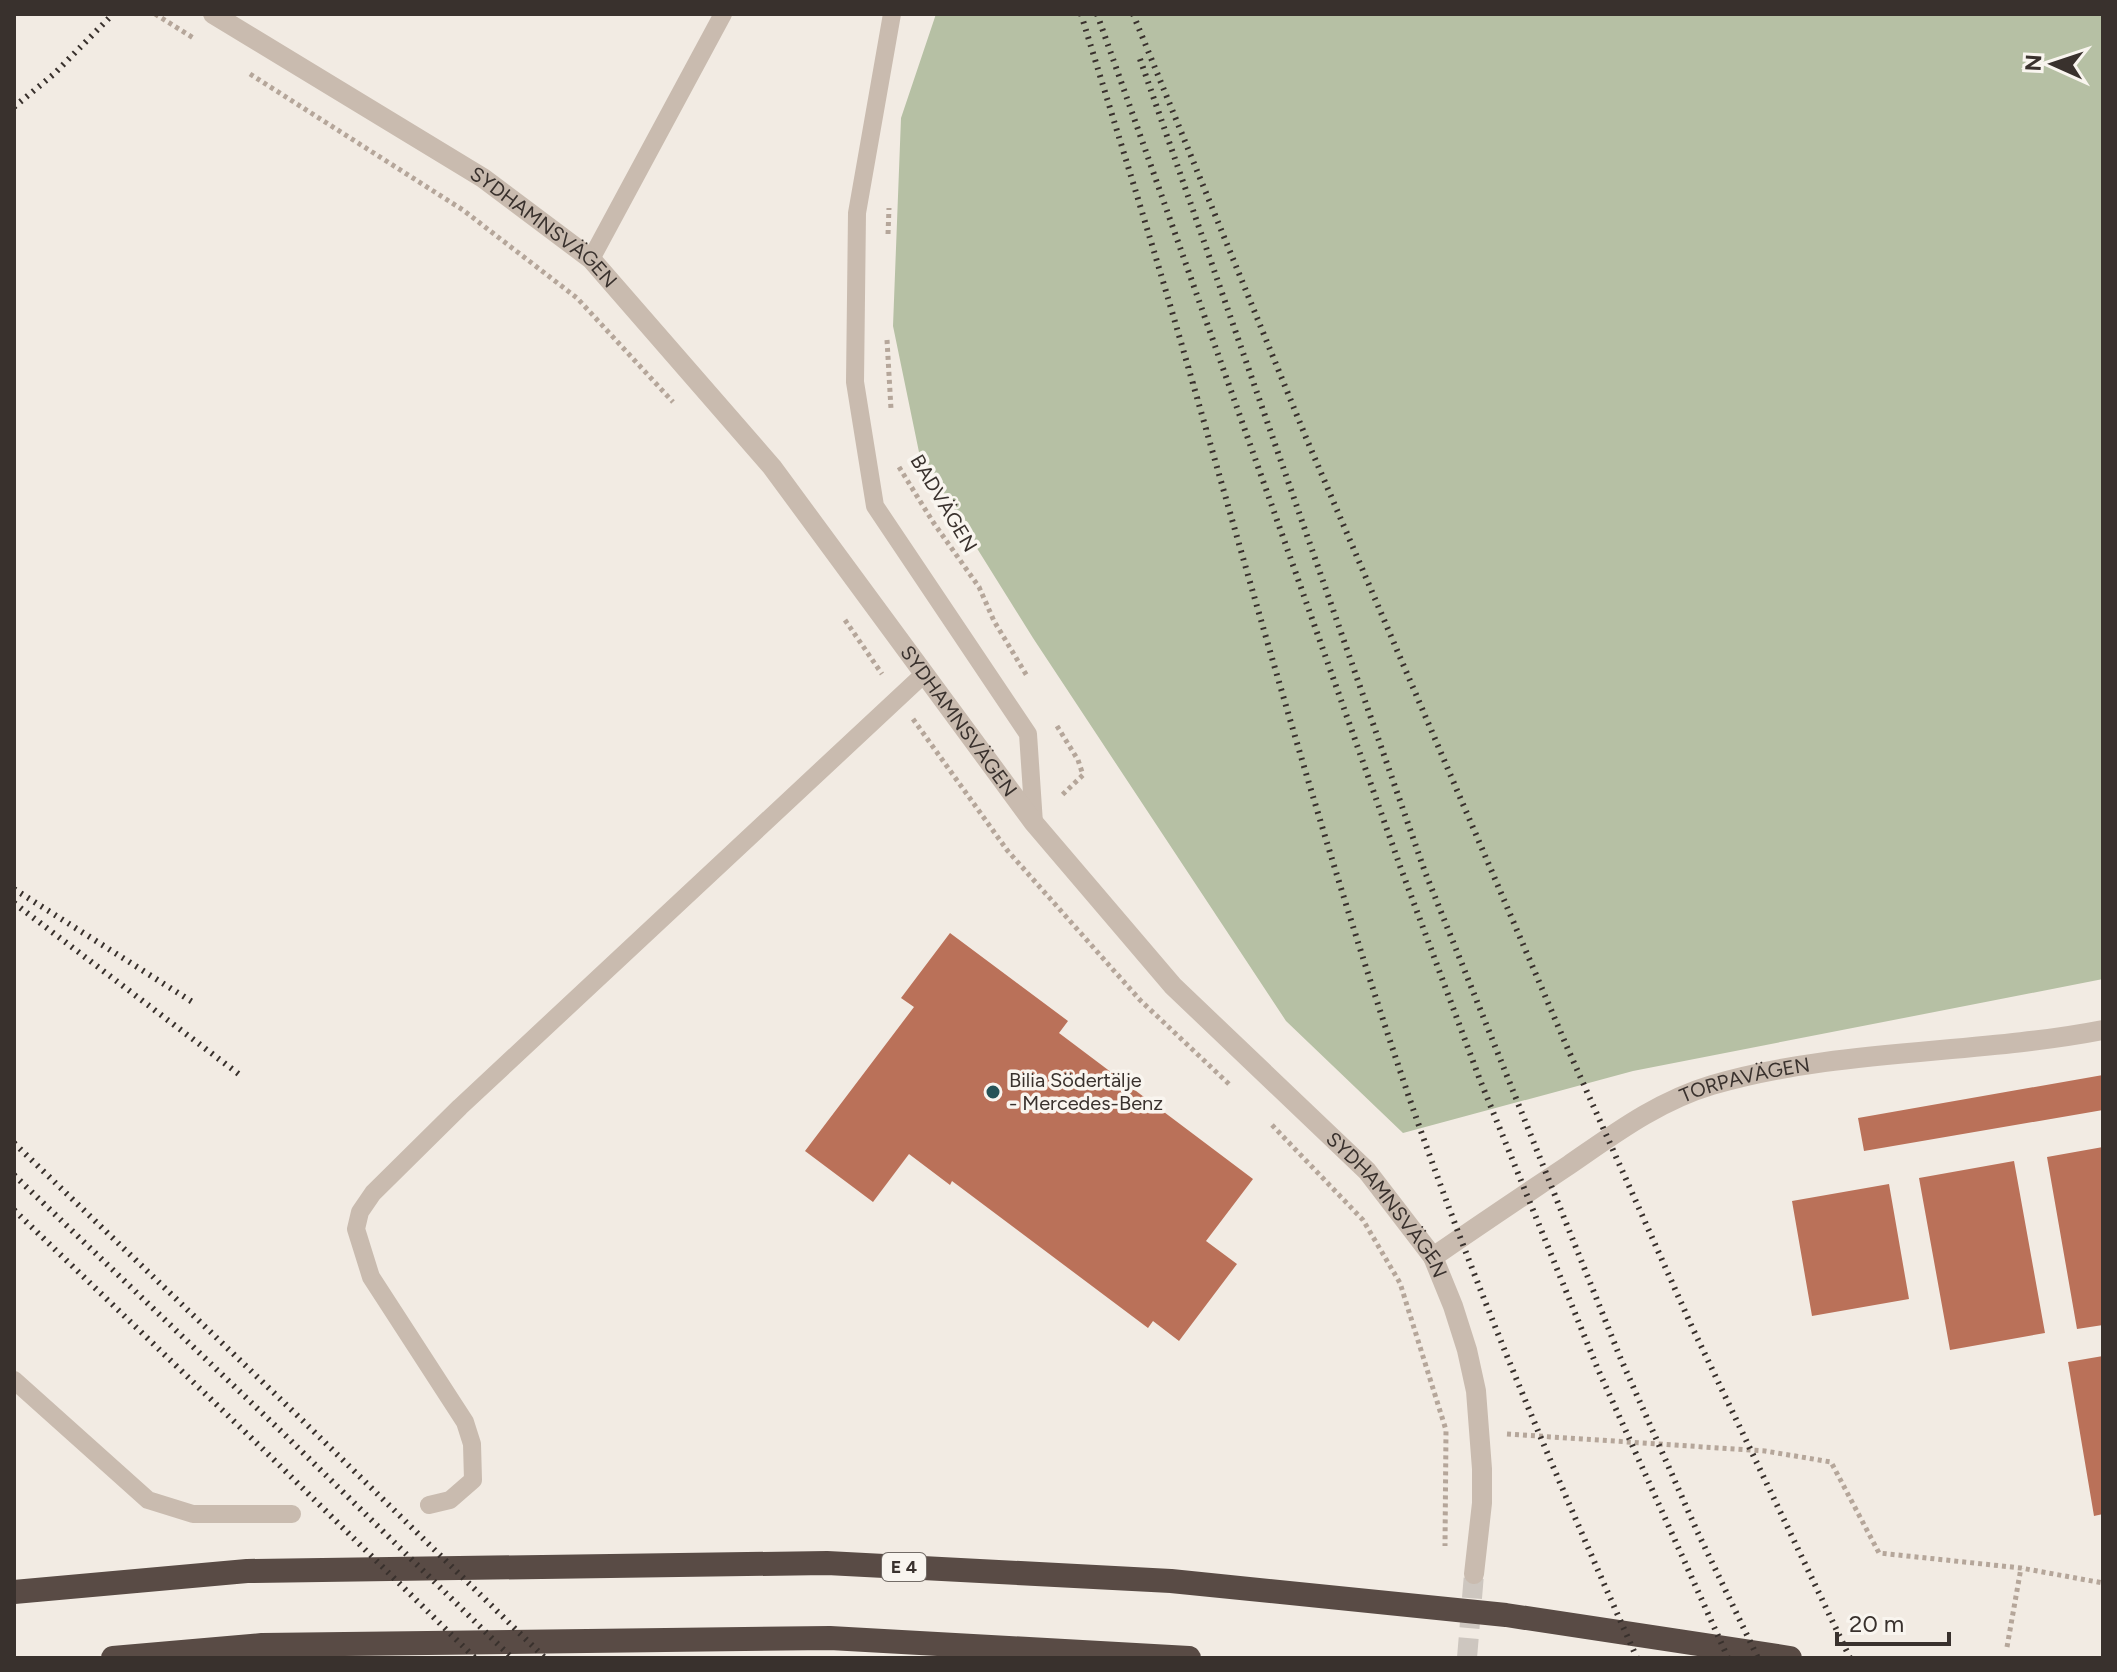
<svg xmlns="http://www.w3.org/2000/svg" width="2117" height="1672" font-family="Figtree,sans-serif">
  <rect width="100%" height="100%" fill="#f2ebe3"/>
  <path fill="#b6c0a4" d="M936,14H2103V979L1633,1071L1403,1133L1286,1021L1033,638L920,457L893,326L901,118Z"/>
  <path fill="#ba7159" d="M950,933L1068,1021L1059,1033L1253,1179L1206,1241L1237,1264L1179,1341L1153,1321L1148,1328L952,1181L950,1185L909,1154L873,1202L805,1151L914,1007L901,998Z
    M2103,1075V1110L1864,1151L1858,1118Z
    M2103,1147V1325L2077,1329L2047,1157Z
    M2014,1161L2045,1333L1950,1350L1919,1178Z
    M1889,1184L1909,1299L1812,1316L1792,1201Z
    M2103,1356V1514L2094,1516L2068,1362Z"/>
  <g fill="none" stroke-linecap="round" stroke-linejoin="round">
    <path stroke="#cdc6bf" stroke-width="20" stroke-dasharray="20 10" stroke-linecap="butt" d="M1467,1658L1474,1574"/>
    <path stroke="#b5a69a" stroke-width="5" stroke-dasharray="4 4" stroke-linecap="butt" d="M155,14L195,39
      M250,74L463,210L577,298L673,402
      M888,234L889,208
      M887,340L891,409
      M899,467L933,522L979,587L994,621L1027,676
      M845,620L882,674
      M913,719L1007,850L1140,1000L1230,1085
      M1057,726L1078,760L1083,775L1061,796
      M1272,1125L1363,1220L1400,1283L1446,1430L1445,1546
      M1507,1434L1765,1451L1831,1462L1879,1553L2021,1568L2103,1583
      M2007,1647L2021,1568"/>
    <path stroke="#c9bbaf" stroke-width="18" d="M892,14L857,213L855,382L875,506L1028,734L1034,823
      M591,259L723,14
      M14,1380L148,1500L193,1514H292
      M429,1505L450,1500L473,1480L472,1444L465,1422L371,1277L356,1229L360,1212L373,1193L460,1107L923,675"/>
    <g stroke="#c9bbaf" stroke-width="20">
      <path id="s1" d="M213,14L483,178L591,259L772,467L1034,823L1173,986L1367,1171L1433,1257L1453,1306L1467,1350L1476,1391L1482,1469V1503L1474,1574"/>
      <path id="s2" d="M1433,1257C1478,1226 1524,1195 1569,1165C1614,1134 1658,1101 1712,1085C1839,1048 1974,1055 2103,1030"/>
    </g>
    <path stroke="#594b45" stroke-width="24" d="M14,1592L247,1571L827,1563L1171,1581L1506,1615L1790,1658
      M113,1658L262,1645L830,1638L1189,1658"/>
    <path stroke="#39312d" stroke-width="6" stroke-dasharray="2 6" stroke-linecap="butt" d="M1081,14C1116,128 1152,242 1185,356C1257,605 1326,855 1410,1100C1476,1290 1555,1475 1637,1658
      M1097,14L1400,866L1480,1080L1597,1367L1728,1658
      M1133,14L1307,440L1567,1047L1692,1327L1850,1658
      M1140,59L1425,872L1620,1357L1697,1531L1758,1658
      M14,107L54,74L113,14
      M14,889L194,1003
      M14,903L240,1075
      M14,1143L299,1417L545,1658
      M14,1175L285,1435L512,1658
      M14,1210L267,1453L475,1658"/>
  </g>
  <circle fill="#265357" stroke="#f9f5ef" stroke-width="3" cx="993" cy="1092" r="8"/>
  <g text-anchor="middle" stroke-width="7" stroke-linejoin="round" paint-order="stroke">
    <rect fill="#f9f5ef" stroke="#736c67" stroke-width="2" x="882" y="1553" width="44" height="28" rx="6"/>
    <g font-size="18" font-weight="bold" fill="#39312d">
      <text x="904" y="1573">E 4</text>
    </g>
    <g font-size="20" fill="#39312d" stroke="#f9f5ef">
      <text dy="7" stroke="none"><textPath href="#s1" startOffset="394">SYDHAMNSVÄGEN</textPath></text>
      <text transform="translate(944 503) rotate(59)" y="7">BADVÄGEN</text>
      <text dy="7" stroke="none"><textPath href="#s1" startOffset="1042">SYDHAMNSVÄGEN</textPath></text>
      <text dy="7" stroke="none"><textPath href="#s2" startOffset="362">TORPAVÄGEN</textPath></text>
      <text dy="7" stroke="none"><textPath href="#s1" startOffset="1690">SYDHAMNSVÄGEN</textPath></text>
    </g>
    <g font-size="20" fill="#39312d" stroke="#f9f5ef" text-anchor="start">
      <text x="1009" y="1087">Bilia Södertälje<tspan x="1009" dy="23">- Mercedes-Benz</tspan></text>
    </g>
  </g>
  <rect width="2117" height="1672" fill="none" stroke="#39312d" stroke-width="32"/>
  <g transform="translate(2053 64) rotate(273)" stroke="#f9f5ef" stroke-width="6" paint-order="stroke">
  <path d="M0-6L14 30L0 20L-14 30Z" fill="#39312d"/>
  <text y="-12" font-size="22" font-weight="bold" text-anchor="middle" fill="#39312d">N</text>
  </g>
  <path d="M1837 1632v12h112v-12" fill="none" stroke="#39312d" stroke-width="4"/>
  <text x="1849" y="1632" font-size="24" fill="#39312d" stroke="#f9f5ef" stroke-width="6" paint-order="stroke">20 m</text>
</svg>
